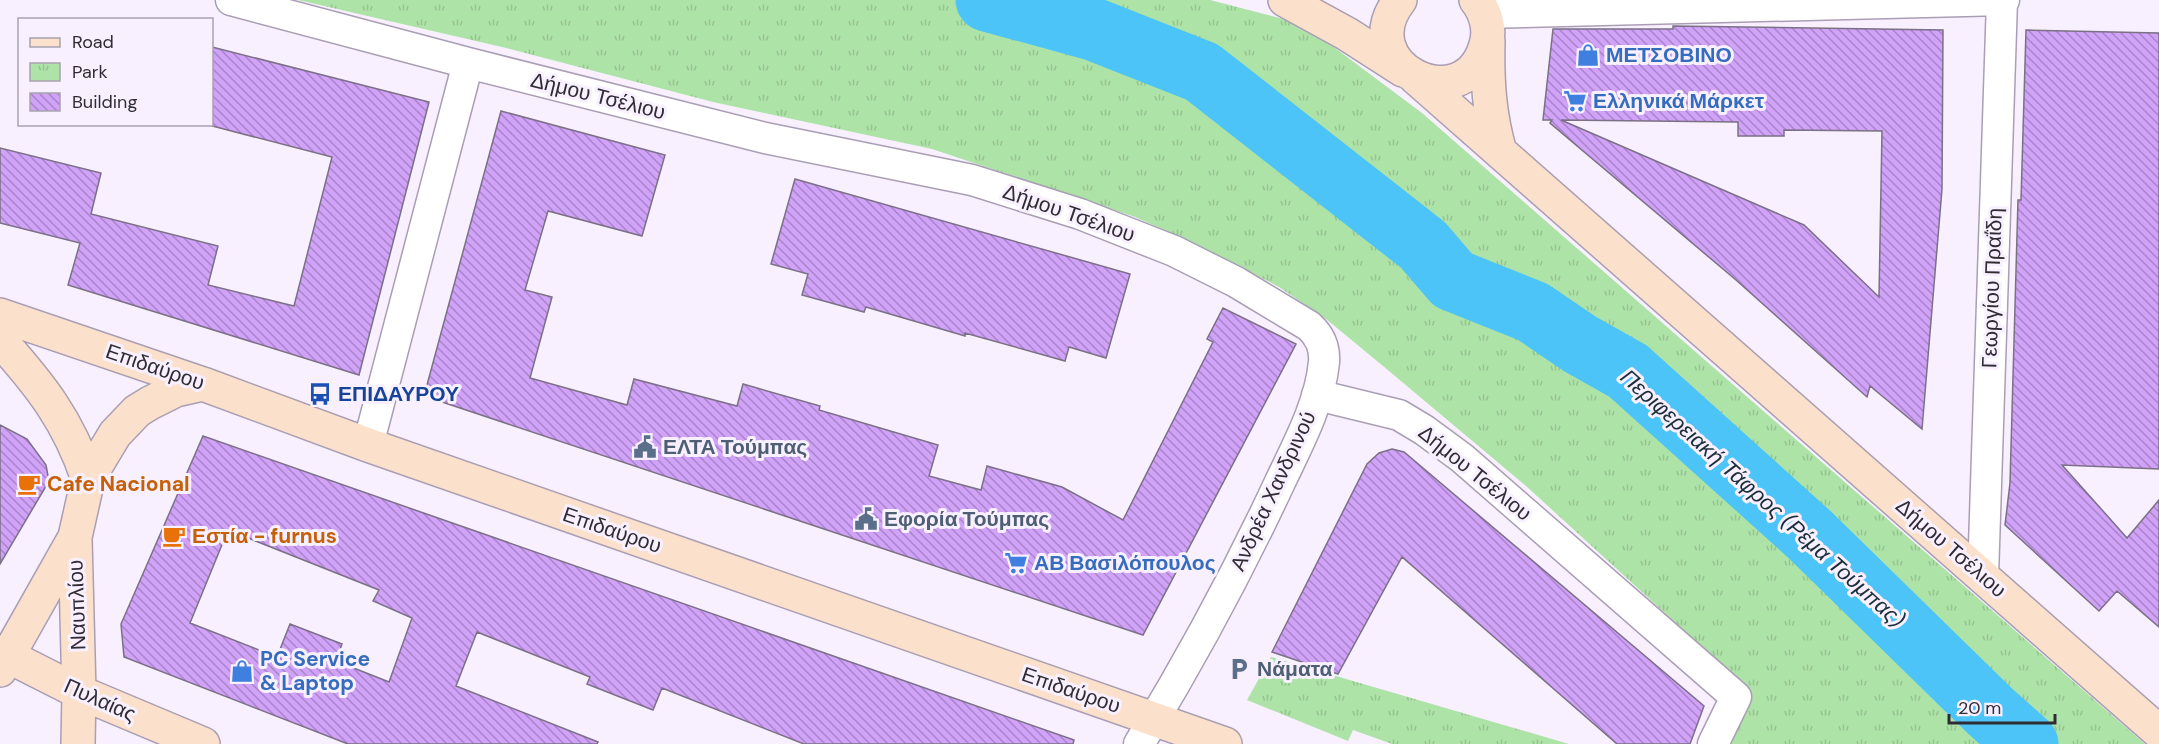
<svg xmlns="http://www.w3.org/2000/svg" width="2159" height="744" font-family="'DM Sans',sans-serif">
  <defs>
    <pattern id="park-tufts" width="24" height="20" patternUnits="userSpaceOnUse" patternTransform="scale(1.5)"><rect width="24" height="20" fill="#aee3a8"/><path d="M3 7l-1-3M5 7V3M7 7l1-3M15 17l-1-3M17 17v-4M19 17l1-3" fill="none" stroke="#96c391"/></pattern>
    <pattern id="building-back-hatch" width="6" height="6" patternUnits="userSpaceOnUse" patternTransform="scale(1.5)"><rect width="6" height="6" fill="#d0a2f8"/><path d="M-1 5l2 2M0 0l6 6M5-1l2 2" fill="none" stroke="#a984ca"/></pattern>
  </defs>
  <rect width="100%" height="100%" fill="#f8f0ff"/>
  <path fill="url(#park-tufts)" d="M298,0H1210L1303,24L1422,113L2145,744H1721L1748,689L1526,486L1383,366L1326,319L1279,287L1200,246L1135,217L932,149L713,102L502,47Z
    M1271,657L1569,744H1392L1353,730L1348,741L1247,700Z"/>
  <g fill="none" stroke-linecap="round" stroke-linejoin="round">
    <path stroke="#4cc4f7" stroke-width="63" d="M987,0L1093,29L1202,72L1423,245L1453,280L1533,312L1580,344L1628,371L1809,534L1990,711L2027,744"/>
  </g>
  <path fill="url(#building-back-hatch)" stroke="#7b7085" stroke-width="1.5" fill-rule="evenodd" d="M1673,26L1943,30L1942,189L1922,429L1870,386L1867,397L1736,280L1550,123L1552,120H1543L1553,29H1673ZM1561,120L1738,122V136H1784V130L1882,131L1879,297L1804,225Z
    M2026,30L2159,33V469L2062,465L2127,538L2159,500V627L2117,591L2099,611L2005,525L2010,483L2018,200H2021Z
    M212,47L429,102L359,375L68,285L80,243L0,223V148L101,173L91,214L218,246L208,285L294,306L332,157L212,126Z
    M501,111L665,155L642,236L548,211L525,290L552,297L530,378L627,405L634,379L737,406L743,384L820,406L819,410L938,445L929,476L981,490L987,466L1062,487L1123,520L1213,342L1207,339L1223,308L1296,344L1143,635L424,396Z
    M795,179L1130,274L1106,358L1069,347L1065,361L965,333V336L866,307L864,312L802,295L808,274L771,264Z
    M0,425L27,439L46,465L49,481L0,564Z
    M203,436L1074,740L1073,744H804L662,688L653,710L587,684L590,677L477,632L456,686L598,742L597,744H348L124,657L121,624ZM228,530L379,590L373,601L412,618L389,682L336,661L342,644L290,624L277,657L190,623Z
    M1392,449L1404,452L1704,706L1690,744H1617L1402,557L1338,674L1272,652L1367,464L1379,453Z"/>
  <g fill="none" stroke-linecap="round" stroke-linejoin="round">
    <g stroke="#aa9eb5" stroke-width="33">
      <path id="street" d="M231,0L468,63L765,138L972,180L1080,214L1174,251L1236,282L1309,326C1320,336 1325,347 1324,362C1320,404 1298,444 1280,482C1238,572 1191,659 1139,744
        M1484,13L2004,0
        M1317,395L1399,415L1424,430L1462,458L1736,697L1713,744
        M368,445L468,63
        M1983,576L2002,0"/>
    </g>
    <g stroke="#aa9eb5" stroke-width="36">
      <path id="secondary" d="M1285,0L1347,34L1403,70
        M1400,0C1349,65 1462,121 1485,48C1491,32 1487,14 1476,0
        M1488,41C1487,80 1489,114 1500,152
        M1415,77L2159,732
        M0,315L203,384L368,445L1225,744
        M0,340C41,386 68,420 88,479
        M75,539L79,692L78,744
        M0,652L79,692L203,744
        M0,670L75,537L88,479L115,434L137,411L150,403L176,390L203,384"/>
    </g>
    <use href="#street" stroke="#fff" stroke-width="30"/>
    <use href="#secondary" stroke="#fbe1cb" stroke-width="33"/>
  </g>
  <defs>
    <g id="shop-bare" transform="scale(1.8)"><path d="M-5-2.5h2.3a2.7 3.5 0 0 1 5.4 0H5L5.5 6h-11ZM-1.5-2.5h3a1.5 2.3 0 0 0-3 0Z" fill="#3f7fe0" stroke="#f8f0ff" stroke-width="2.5" paint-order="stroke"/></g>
    <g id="supermarket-bare" transform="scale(1.8)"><path d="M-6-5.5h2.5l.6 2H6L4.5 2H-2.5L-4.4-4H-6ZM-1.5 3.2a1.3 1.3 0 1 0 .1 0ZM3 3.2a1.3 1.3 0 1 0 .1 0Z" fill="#3f7fe0" stroke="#f8f0ff" stroke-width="2.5" paint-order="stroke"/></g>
    <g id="bus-bare" transform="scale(1.8)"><path d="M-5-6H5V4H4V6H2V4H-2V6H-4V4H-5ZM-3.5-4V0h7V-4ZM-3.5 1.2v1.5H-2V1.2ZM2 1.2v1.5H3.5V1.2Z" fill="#1a4fb4" stroke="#f8f0ff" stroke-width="2.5" paint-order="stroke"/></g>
    <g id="civic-bare" transform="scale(1.8)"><path d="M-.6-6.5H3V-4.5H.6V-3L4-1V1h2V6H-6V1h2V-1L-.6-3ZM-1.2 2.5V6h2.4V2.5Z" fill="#5c6f8a" stroke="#f8f0ff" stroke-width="2.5" paint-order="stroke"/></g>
    <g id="cafe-bare" transform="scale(1.8)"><path d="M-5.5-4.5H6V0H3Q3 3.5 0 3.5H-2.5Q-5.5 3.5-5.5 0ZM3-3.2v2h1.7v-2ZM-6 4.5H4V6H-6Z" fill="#e8710a" stroke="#f8f0ff" stroke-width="2.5" paint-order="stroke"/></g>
    <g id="parking-bare" transform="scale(1.8)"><path d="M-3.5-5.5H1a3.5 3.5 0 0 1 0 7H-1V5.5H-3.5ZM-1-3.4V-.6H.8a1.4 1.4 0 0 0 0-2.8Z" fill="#5c6f8a" stroke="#f8f0ff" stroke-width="2.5" paint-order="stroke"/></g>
  </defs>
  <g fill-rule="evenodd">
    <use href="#shop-bare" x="1588" y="55"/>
    <use href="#supermarket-bare" x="1575" y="101"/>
    <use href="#bus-bare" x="320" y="394"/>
    <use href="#civic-bare" x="645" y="447"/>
    <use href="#cafe-bare" x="29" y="484"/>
    <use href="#civic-bare" x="866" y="519"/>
    <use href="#cafe-bare" x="174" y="536"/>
    <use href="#supermarket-bare" x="1016" y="563"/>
    <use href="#parking-bare" x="1239" y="669"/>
    <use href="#shop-bare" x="242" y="671"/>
  </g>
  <g text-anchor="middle" stroke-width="6" stroke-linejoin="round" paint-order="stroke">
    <g font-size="21" font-weight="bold" fill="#366cbe" stroke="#f8f0ff" text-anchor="start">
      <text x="1606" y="62">ΜΕΤΣΟΒΙΝΟ</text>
      <text x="1593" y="108">Ελληνικά Μάρκετ</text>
      <text x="1034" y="570">ΑΒ Βασιλόπουλος</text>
      <text x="260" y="666">PC Service<tspan x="260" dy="24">&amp; Laptop</tspan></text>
    </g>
    <g font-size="21" fill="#302c35" stroke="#f8f0ff">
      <text transform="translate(598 96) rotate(14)" y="7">Δήμου Τσέλιου</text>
      <text transform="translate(1069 213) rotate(19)" y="7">Δήμου Τσέλιου</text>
      <text transform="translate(1992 288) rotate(-88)" y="7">Γεωργίου Πραΐδη</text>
      <text transform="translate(155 367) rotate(19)" y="7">Επιδαύρου</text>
      <text transform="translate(1475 473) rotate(39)" y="7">Δήμου Τσέλιου</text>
      <text transform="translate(1273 491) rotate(-65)" y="7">Ανδρέα Χανδρινού</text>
      <text transform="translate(612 530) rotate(19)" y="7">Επιδαύρου</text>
      <text transform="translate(1951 548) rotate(41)" y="7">Δήμου Τσέλιου</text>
      <text transform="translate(77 605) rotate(-92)" y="7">Ναυπλίου</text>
      <text transform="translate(1071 690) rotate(19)" y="7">Επιδαύρου</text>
      <text transform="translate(100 700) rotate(24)" y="7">Πυλαίας</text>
    </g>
    <g font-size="21" font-weight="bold" fill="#164399" stroke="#f8f0ff" text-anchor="start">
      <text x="338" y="401">ΕΠΙΔΑΥΡΟΥ</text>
    </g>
    <g font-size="21" font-weight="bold" fill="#4e5e75" stroke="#f8f0ff" text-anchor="start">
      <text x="663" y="454">ΕΛΤΑ Τούμπας</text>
      <text x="884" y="526">Εφορία Τούμπας</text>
      <text x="1257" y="676">Νάματα</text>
    </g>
    <g font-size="21" font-weight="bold" fill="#c56008" stroke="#f8f0ff" text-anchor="start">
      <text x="47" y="491">Cafe Nacional</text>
      <text x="192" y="543">Εστία - furnus</text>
    </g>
    <g font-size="22" font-style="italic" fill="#1b2f39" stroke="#f8f0ff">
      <text transform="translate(1763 498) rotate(42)" y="8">Περιφερειακή Τάφρος (Ρέμα Τούμπας)</text>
    </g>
  </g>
  <rect x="18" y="18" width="195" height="108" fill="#f8f0ff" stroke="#a8a2ae" stroke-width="1.5"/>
  <rect x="30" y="38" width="30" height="9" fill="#fbe1cb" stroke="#a8a2ae" stroke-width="1.5"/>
  <text x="72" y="48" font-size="18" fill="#302c35">Road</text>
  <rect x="30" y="63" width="30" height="18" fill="url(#park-tufts)" stroke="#a8a2ae" stroke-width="1.5"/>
  <text x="72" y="78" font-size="18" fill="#302c35">Park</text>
  <rect x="30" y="93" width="30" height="18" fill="url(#building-back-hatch)" stroke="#a8a2ae" stroke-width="1.5"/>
  <text x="72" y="108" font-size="18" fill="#302c35">Building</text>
  <path d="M1949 714v9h106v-9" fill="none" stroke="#302c35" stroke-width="3"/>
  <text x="1958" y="714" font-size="18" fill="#302c35" stroke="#f8f0ff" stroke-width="4.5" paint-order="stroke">20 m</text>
</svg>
